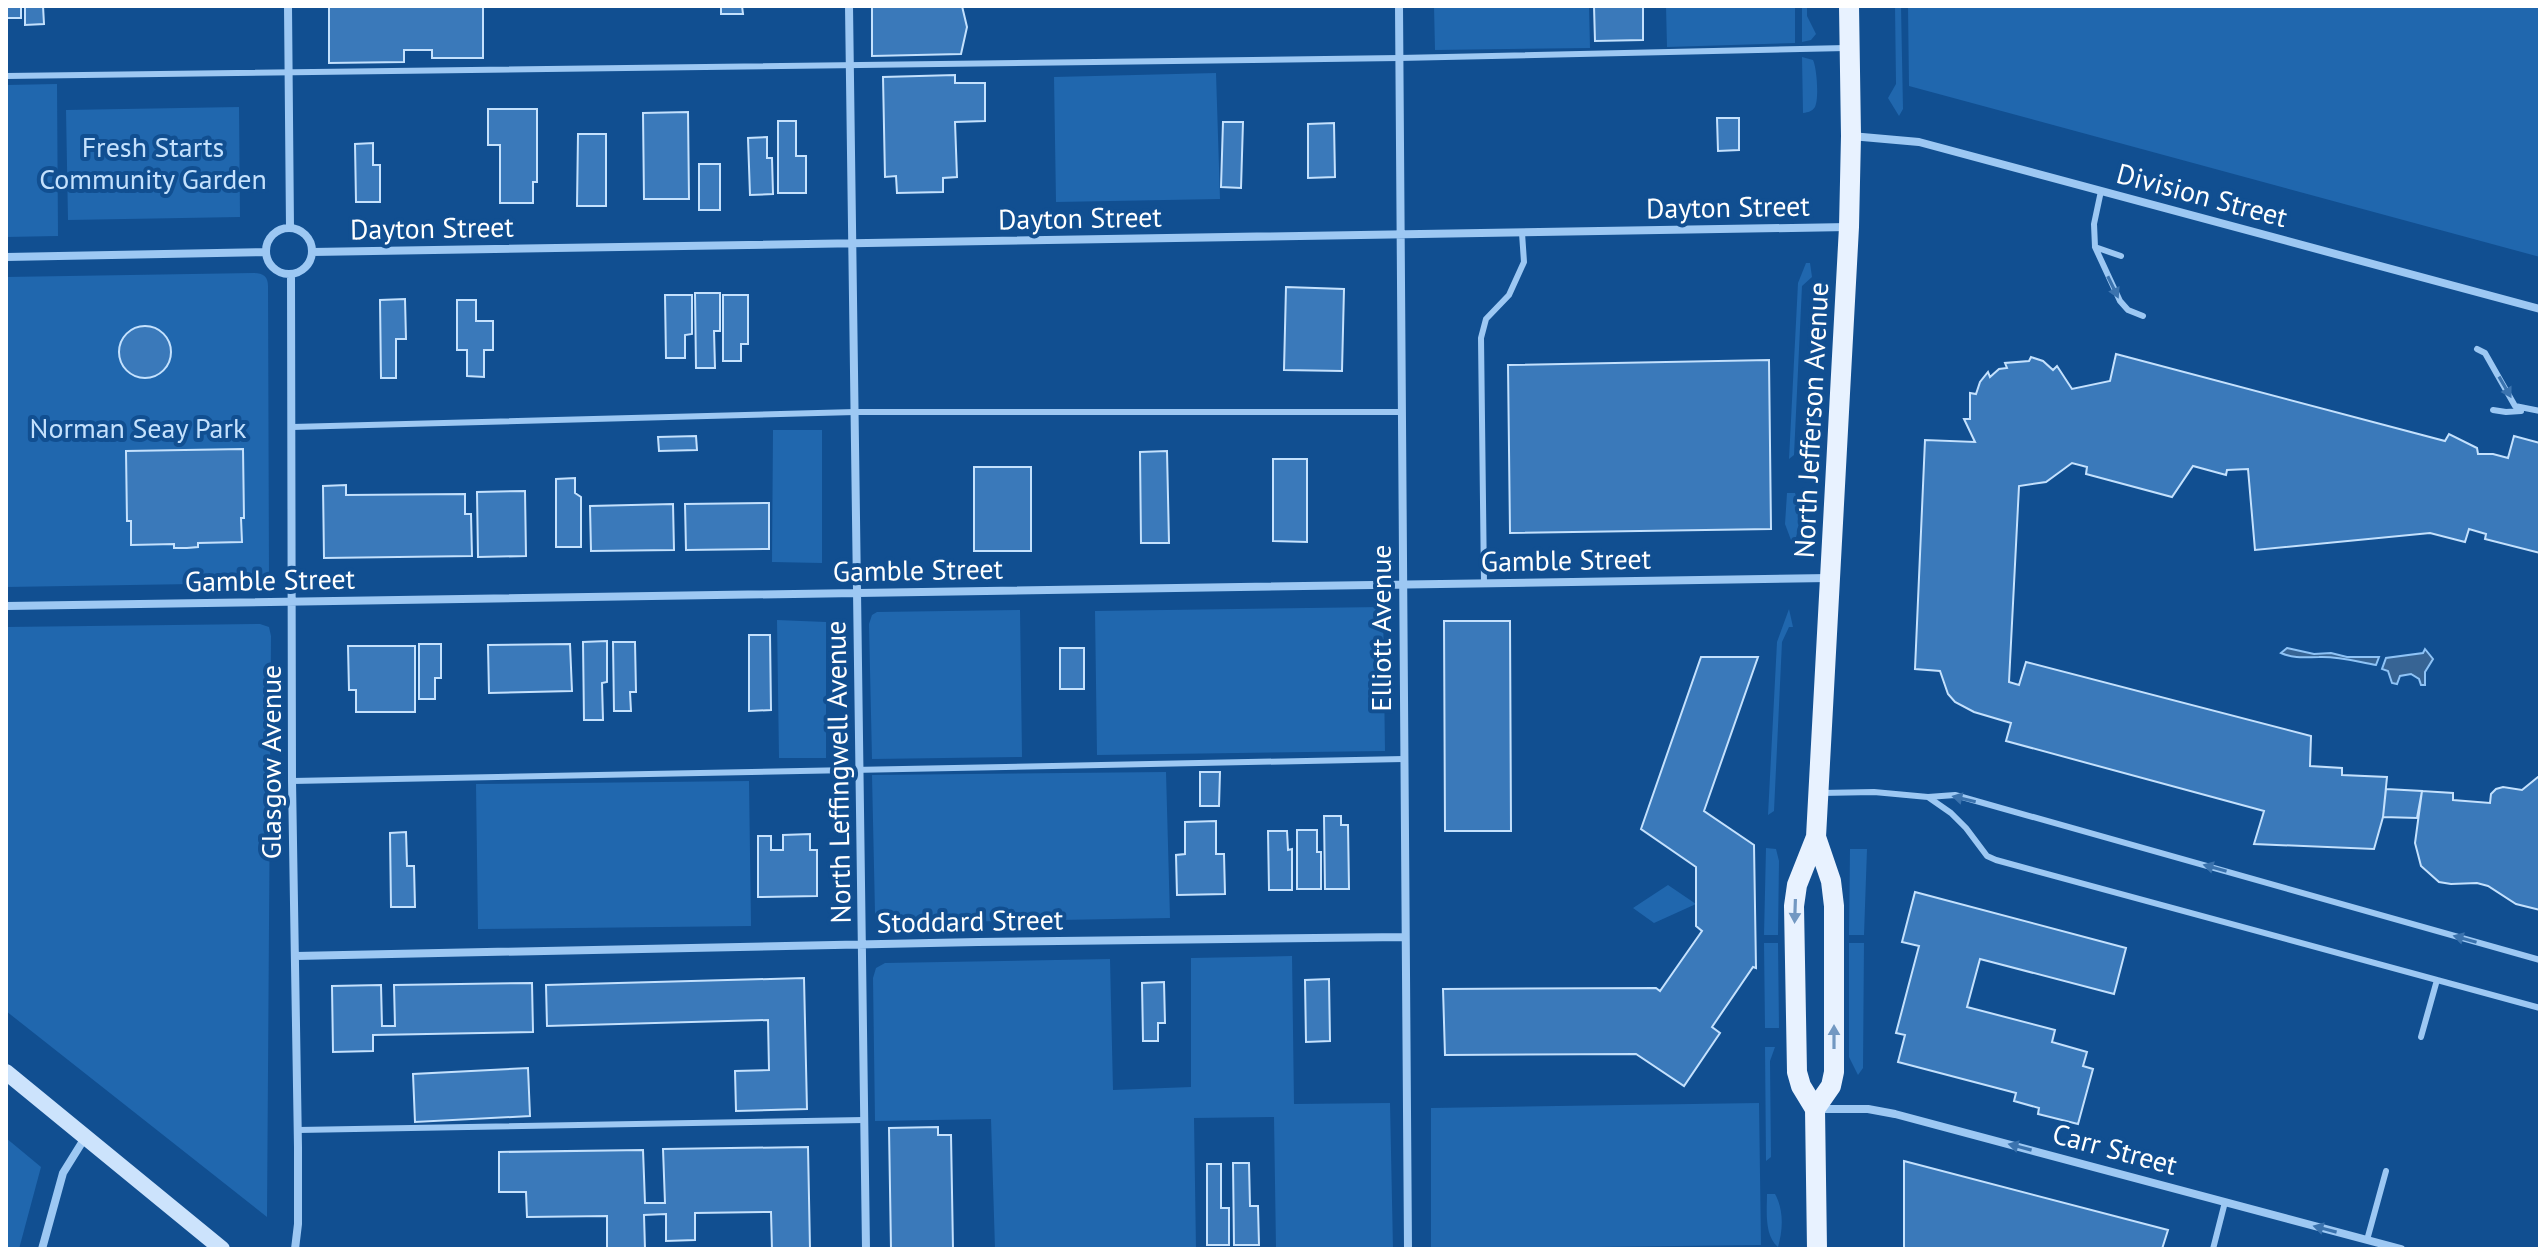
<svg xmlns="http://www.w3.org/2000/svg" width="2546" height="1255" font-family="'PT Sans',sans-serif">
  <rect width="100%" height="100%" fill="#114f91"/>
  <path fill="#2067ae" d="M1434,6H1589L1590,48L1435,50Z
    M1666,6H1795V43L1667,47Z
    M1802,6H1807V16L1816,34L1811,40L1802,42Z
    M1895,6H1901L1903,109L1899,116L1888,98L1896,84Z
    M1908,6H2540V257L1909,86Z
    M1802,57L1813,60C1817,68 1819,99 1815,107C1811,112 1809,112 1803,113Z
    M1216,73L1220,199L1056,202L1054,77Z
    M57,84L58,236L6,237V85Z
    M239,107L240,217L68,220L66,110Z
    M1806,263H1810L1812,277L1802,286L1794,455L1789,459L1798,283Z
    M253,273C263,273 268,276 268,286L269,576L259,583L6,587V277Z
    M773,430H822V563L772,562Z
    M1787,493H1795C1800,508 1801,527 1794,542L1791,540L1785,524Z
    M1383,607L1385,751L1097,755L1095,611Z
    M1789,609L1793,627H1789L1782,642L1774,811L1768,815L1777,642Z
    M1020,610L1022,757L872,759L869,624L872,615L877,612Z
    M777,620L826,622V758H779Z
    M260,624L269,627L271,636L267,1217L6,1011V627Z
    M1166,772L1170,918L885,923L878,921L875,913L872,775Z
    M749,781L751,926L478,929L476,784Z
    M1766,848L1776,849L1779,861L1778,935H1764Z
    M1850,849H1867L1864,935H1849Z
    M1668,885L1696,904L1654,923L1633,908Z
    M1764,943H1778L1779,1028H1765Z
    M1849,943H1864L1863,1068L1858,1075L1849,1057Z
    M1292,956L1294,1104L1390,1103L1393,1249H1276L1274,1117L1194,1118L1196,1249H995L991,1119L875,1121L873,978L876,968L885,963L1110,959L1113,1090L1191,1087V958Z
    M1765,1047H1775L1770,1061L1771,1157L1766,1161Z
    M1759,1103L1761,1245L1431,1249V1108Z
    M6,1138L41,1167L19,1249H6Z
    M1767,1194H1775C1784,1210 1783,1230 1778,1247C1764,1235 1767,1211 1767,1194Z"/>
  <path fill="#376494" stroke="#8ec3f6" stroke-width="2" d="M2287,648L2314,654L2331,653L2347,657H2379L2376,665C2358,662 2339,656 2319,657C2306,657 2295,659 2281,653Z
    M2425,649L2433,659L2425,672V685H2421L2419,679L2411,674L2400,676L2397,684L2392,683L2388,671L2382,669L2386,658L2423,653Z"/>
  <path fill="#3a79ba" stroke="#c4e1fd" stroke-width="2" d="M6,6H21V18H6Z
    M25,6H43L44,24L25,25Z
    M329,6H483V58H432V50H404V62L329,63Z
    M721,6H742L743,14H721Z
    M872,6H962L967,27L961,54L872,56Z
    M1594,6H1643V40L1595,41Z
    M955,75V83H985V121L955,122L957,177L943,178V192L897,193L896,176L885,177L883,77Z
    M488,109H537V182H533V203H500V145H488Z
    M688,112L689,199H644L643,113Z
    M1717,118H1739V150L1718,151Z
    M778,121H796V156H806V193H778Z
    M1223,122H1243L1241,188L1221,187Z
    M1334,123L1335,177L1308,178V124Z
    M578,134H606V206H577Z
    M767,137V158H772L773,194L750,195L748,138Z
    M373,143V165H380V202H356L355,144Z
    M699,164H720V210H699Z
    M1286,287L1344,289L1342,371L1284,370Z
    M695,293H720V331H714L715,368H696Z
    M665,295H692V334L685,335V358H666Z
    M723,295H748V344H741V361H723Z
    M405,299L406,339H396V378H381L380,300Z
    M457,300H476V321H493V350H484V377L467,376V350H457Z
    M119 352a26 26 0 1 1 52 0a26 26 0 1 1-52 0Z
    M2116,354L2445,441L2449,434L2477,448L2478,454H2493L2508,458L2514,436L2540,443V553L2485,539L2486,534L2469,529L2465,542L2430,533L2255,550L2248,469L2227,470L2226,475L2193,466L2172,497L2086,474L2087,467L2072,463L2046,482L2019,486L2009,682L2019,685L2026,662L2311,736L2310,766L2342,768V775L2387,777L2383,817L2374,849L2254,844L2264,811L2006,741L2011,723L1974,712L1955,702L1948,694L1940,671L1915,669L1925,440L1975,442L1964,419H1970V393L1976,394L1980,382L1988,372L1990,377L1999,369L2007,368L2005,363L2029,361L2031,357L2043,361L2053,370L2057,366L2072,389L2110,381Z
    M1769,360L1771,529L1510,533L1508,365Z
    M696,436L697,450L659,451L658,437Z
    M243,449L244,518H241L242,542L198,543V547L187,548H174V544L131,545V521H127L126,451Z
    M1167,451L1169,543H1141L1140,452Z
    M1273,459H1307V542L1273,541Z
    M974,467H1031V551H974Z
    M575,478V493L581,497V547H556V479Z
    M346,485V495L465,494V514H471L472,556L324,558L323,486Z
    M525,491L526,556L478,557L477,492Z
    M769,503V549L686,550L685,504Z
    M673,504L674,550L591,551L590,506Z
    M1444,621H1510L1511,831H1445Z
    M749,635H770L771,710L749,711Z
    M607,641V682L602,683L603,720H584L583,642Z
    M613,642H635L636,692H630L631,711H614Z
    M419,644H441V678H435V699H419Z
    M570,644L572,691L489,693L488,645Z
    M348,646H415V712H356V690H349Z
    M1060,648H1084V689H1060Z
    M1701,657H1758L1704,811L1754,845L1756,968L1753,967L1712,1027L1720,1033L1684,1086L1636,1054L1445,1055L1443,989L1656,988L1660,991L1702,931L1696,926V867L1641,829Z
    M1200,772H1220L1219,806H1200Z
    M2538,777H2540V910L2516,904L2488,886L2477,883L2451,884L2439,882L2421,866L2415,843L2422,791L2453,793V800L2490,803L2491,794L2496,789L2503,787L2522,790Z
    M2386,789L2422,791L2417,818L2383,817Z
    M1324,816H1341V825H1348L1349,889H1325Z
    M1216,821V854H1224L1225,894L1177,895L1176,855L1185,854V822Z
    M1297,830H1317V852H1321V889H1297Z
    M1268,831H1287L1288,850L1292,849V890H1269Z
    M406,832L407,866H414L415,907H391L390,833Z
    M810,834V850H817V896L758,897V836H771V850H783V835Z
    M1915,892L2126,948L2114,994L1980,959L1967,1007L2055,1030L2052,1042L2087,1052L2083,1066L2093,1069L2078,1124L2038,1114L2039,1108L2014,1101L2016,1093L1898,1062L1905,1035L1896,1033L1919,946L1902,942Z
    M804,978L807,1109L736,1111L735,1071L769,1070L768,1020L547,1026L546,985Z
    M1329,979L1330,1041L1306,1042L1305,980Z
    M1164,982L1165,1023H1158V1041H1143L1142,983Z
    M532,983L533,1032L373,1035V1051L333,1052L332,986L381,985L382,1026H395L394,985Z
    M528,1068L530,1116L415,1122L413,1074Z
    M938,1127V1135H951L953,1249H891L889,1128Z
    M808,1147L810,1249H772L771,1212L695,1213V1240L666,1241V1214L644,1215L645,1249H607V1216L527,1217L526,1192H499V1152L643,1150L645,1203H665L663,1149Z
    M1904,1161L2168,1230L2162,1249H1904Z
    M1233,1163H1249L1250,1206H1258L1259,1245H1234Z
    M1207,1164H1221V1208H1229V1245H1207Z"/>
  <g fill="none" stroke-linecap="round" stroke-linejoin="round">
    <path stroke="#9dc8f3" stroke-width="6" d="M6,76L1399,58L1846,48
      M2101,191L2094,224L2095,247L2120,301L2128,310L2143,316
      M2095,247L2121,256
      M2477,349L2485,353L2515,406L2540,411
      M2493,410L2506,412L2521,411
      M292,427L855,412H1402
      M1484,583L1481,338L1486,319L1509,295L1524,262L1522,233
      M292,781L1404,759
      M1821,793L1874,792L1928,797L1951,813L1966,828L1987,856L1996,860L2540,1008
      M1928,797L1955,795L2540,960
      M2421,1037L2437,980
      M298,1130L864,1120
      M2367,1240L2386,1171
      M2213,1249L2225,1202"/>
    <path stroke="#9dc8f3" stroke-width="8" d="M288,6L290,228
      M849,6L866,1249
      M1399,6L1408,1249
      M1851,136L1919,142L2540,309
      M266 251a23 23 0 1 1 46 0a23 23 0 1 1-46 0Z
      M312,252L1848,227
      M6,257L266,252
      M291,274L292,781L298,1147V1224L295,1249
      M6,606L1829,578
      M296,956L978,942L1405,937
      M1820,1109H1868L1895,1114L2401,1249
      M42,1249L63,1173L86,1136"/>
    <path stroke="#cce3fc" stroke-width="16" d="M6,1072L222,1249"/>
    <path stroke="#e8f2ff" stroke-width="20" d="M1815,1109L1831,1086L1834,1072V906L1831,881L1816,837
      M1817,1249L1815,1109L1801,1086L1797,1072L1794,906L1797,885L1816,837L1849,227L1851,136L1849,6"/>
  </g>
  <defs><path id="oneway-solid" d="M-6-.8H1V-3.2L6.5 0L1 3.2V.8H-6Z" transform="scale(2)"/></defs>
  <g fill="#3b73ae">
    <use href="#oneway-solid" transform="translate(2113 287) rotate(64)"/>
    <use href="#oneway-solid" transform="translate(2505 387) rotate(60)"/>
    <use href="#oneway-solid" transform="translate(1964 799) rotate(-167)"/>
    <use href="#oneway-solid" transform="translate(2215 868) rotate(-164)"/>
    <use href="#oneway-solid" transform="translate(2465 939) rotate(-164)"/>
    <use href="#oneway-solid" transform="translate(2020 1147) rotate(-165)"/>
    <use href="#oneway-solid" transform="translate(2325 1229) rotate(-165)"/>
  </g>
  <g fill="#7298c2">
    <use href="#oneway-solid" transform="translate(1795 911) rotate(92)"/>
    <use href="#oneway-solid" transform="translate(1834 1037) rotate(-90)"/>
  </g>
  <g text-anchor="middle" stroke-width="8" stroke-linejoin="round" paint-order="stroke">
    <g font-size="28" fill="#c4e1fd" stroke="#114f91">
      <text x="153" y="157">Fresh Starts<tspan x="153" dy="32">Community Garden</tspan></text>
      <text x="138" y="438">Norman Seay Park</text>
    </g>
    <g font-size="28" fill="#fff" stroke="#114f91">
      <text transform="translate(2202 195) rotate(15)" y="10">Division Street</text>
      <text transform="translate(1728 207) rotate(-1)" y="10">Dayton Street</text>
      <text transform="translate(1080 218) rotate(-1)" y="10">Dayton Street</text>
      <text transform="translate(432 228) rotate(-1)" y="10">Dayton Street</text>
      <text transform="translate(1811 420) rotate(-87)" y="10">North Jefferson Avenue</text>
      <text transform="translate(1566 560) rotate(-1)" y="10">Gamble Street</text>
      <text transform="translate(918 570) rotate(-1)" y="10">Gamble Street</text>
      <text transform="translate(270 580) rotate(-1)" y="10">Gamble Street</text>
      <text transform="translate(1381 628) rotate(-90)" y="10">Elliott Avenue</text>
      <text transform="translate(271 762) rotate(-90)" y="10">Glasgow Avenue</text>
      <text transform="translate(838 772) rotate(-91)" y="10">North Leffingwell Avenue</text>
      <text transform="translate(970 921) rotate(-1)" y="10">Stoddard Street</text>
      <text transform="translate(2115 1149) rotate(15)" y="10">Carr Street</text>
    </g>
  </g>
  <rect width="2546" height="1255" fill="none" stroke="#ffffff" stroke-width="16"/>
</svg>
